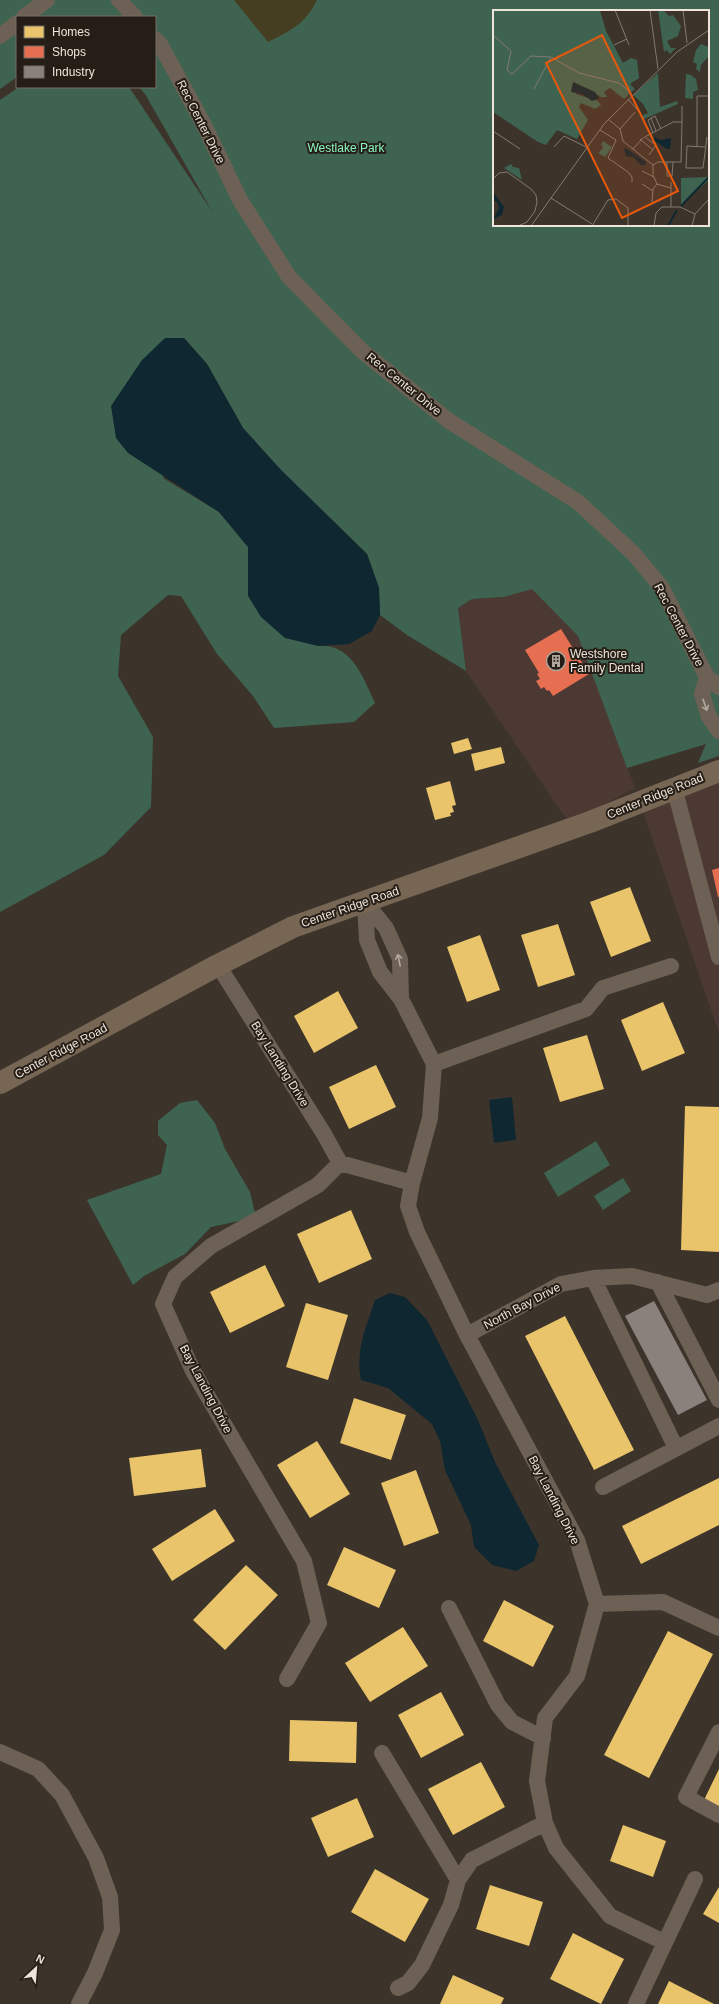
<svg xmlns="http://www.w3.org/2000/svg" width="719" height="2004" font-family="Arial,sans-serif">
  <rect width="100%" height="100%" fill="#3c342b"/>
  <path fill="#4c3933" d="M532,588L578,636L635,788L569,823L466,671L458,608L472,599L504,597Z
    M719,780V1033L641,806Z"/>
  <path fill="#3e6451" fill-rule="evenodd" d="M0,0H719V756L698,763L706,744L627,768L578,636L532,589L504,597L472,599L458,608L466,671L407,635L380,615L379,588L367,554L281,470L243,428L207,364L184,338L163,478L219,512L248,547V567L318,646C352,643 363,678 375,703L354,722L274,728L253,696L217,654L181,596L168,595L121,635L118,676L153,737L151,807L104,855L0,912V100L19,87H129L213,213L145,94L139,87H155V17H17V77L0,89ZM494,11H708V225H494Z
    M197,1100L215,1123L225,1149L250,1192L255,1213L239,1221L211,1227L185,1254L144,1276L133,1285L87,1200L161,1174L167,1145L158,1135V1121L180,1103Z
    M596,1141L610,1165L558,1197L544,1173Z
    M623,1178L631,1191L603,1210L594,1196Z"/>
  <path fill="#463e21" d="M234,0H317C305,24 292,30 268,42Z"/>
  <path fill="#0f2730" d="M165,338H184L207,364L243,428L281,470L367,554L379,588L380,615L372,631L349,644L318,646L285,638L261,617L248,596V547L219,512L128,453L116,438L111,406L142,360Z
    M512,1097L516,1140L494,1143L489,1100Z
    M390,1293L405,1297L427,1320L478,1420L495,1462L539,1545L534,1561L516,1571L492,1565L474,1547L471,1525L445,1470L440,1441L432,1424L388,1388L361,1380C355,1352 366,1327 375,1300Z"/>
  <path fill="#e9c46a" d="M468,738L472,749L454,754L451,743Z
    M501,747L505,763L475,771L471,754Z
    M450,781L456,805L452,806L454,812L450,813L451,816L435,820L426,788Z
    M630,887L651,941L611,957L590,902Z
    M558,924L575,975L538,987L521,935Z
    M480,935L500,990L467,1002L447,947Z
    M338,991L358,1028L314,1053L294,1016Z
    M663,1002L685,1053L642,1071L621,1020Z
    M587,1035L604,1089L560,1102L543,1048Z
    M376,1065L396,1107L349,1129L329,1087Z
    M685,1106L719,1107V1252L681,1250Z
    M351,1210L372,1259L319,1283L297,1234Z
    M265,1265L285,1306L230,1333L210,1292Z
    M306,1303L348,1315L328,1380L286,1367Z
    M565,1316L634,1450L594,1470L525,1336Z
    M354,1398L406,1415L391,1460L340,1443Z
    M317,1441L350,1494L310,1518L277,1465Z
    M201,1449L206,1487L134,1496L129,1458Z
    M416,1470L439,1533L404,1546L381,1483Z
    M719,1478V1525L641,1564L622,1526Z
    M215,1509L235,1541L172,1581L152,1549Z
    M344,1547L396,1570L379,1608L327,1585Z
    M246,1565L278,1595L225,1650L193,1620Z
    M504,1600L554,1626L533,1667L483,1641Z
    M403,1627L428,1666L370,1702L345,1663Z
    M668,1631L713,1654L649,1778L604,1755Z
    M441,1692L464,1735L421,1758L398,1715Z
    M290,1720L357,1722L356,1763L289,1761Z
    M481,1762L505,1807L453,1835L428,1789Z
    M719,1769V1807L704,1800Z
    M357,1798L374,1837L328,1857L311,1818Z
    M623,1825L666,1841L653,1877L610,1861Z
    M375,1869L429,1899L405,1942L351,1912Z
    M490,1885L543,1902L529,1946L476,1929Z
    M719,1887V1923L703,1914Z
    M573,1933L624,1959L601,2004L550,1979Z
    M453,1975L504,1998L501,2004H440Z
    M669,1981L714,2004H658Z"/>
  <path fill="#e76f51" d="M561,629L589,674L553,696L549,690L547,691L544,687L541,689L536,681L540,679L537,674L539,673L525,650Z
    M719,868V897H718L712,870Z"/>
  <path fill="#8a817c" d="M654,1301L707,1400L678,1415L625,1316Z"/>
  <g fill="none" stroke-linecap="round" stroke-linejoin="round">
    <path stroke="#6d6155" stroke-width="16" d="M119,0L135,17
      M24,17L47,0
      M0,36L17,23
      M155,39L160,44L203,123L240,200L289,277L362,351L449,421L578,502L634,554L662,588L707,677L719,687
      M707,677L702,694L709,717L719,731
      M674,787L719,957
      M365,902L367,940L380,972L401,999L434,1064L430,1118L412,1183L408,1206L417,1232L467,1335L577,1540L597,1604L577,1676L545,1718L537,1781L545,1823L556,1848L610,1916L664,1942
      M365,902L386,928L400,959L401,999
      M218,965L324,1134L340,1163L318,1185L211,1246L175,1277L163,1304L193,1371L304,1561L319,1623L287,1679
      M434,1064L586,1009L603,988L671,966
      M340,1163L412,1183
      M593,1278L676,1448
      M658,1282L719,1400
      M467,1335L561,1284L593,1278L632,1276L707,1295L719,1290
      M603,1487L719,1426
      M597,1604L663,1602L719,1628
      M449,1608L498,1705L512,1722L543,1738
      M719,1732L686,1797L719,1815
      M0,1752L38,1769L62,1795L96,1858L110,1897L112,1930L95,1973L79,2004
      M382,1753L458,1880
      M398,1988L408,1983L422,1965L451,1905L458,1880L472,1860L545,1823
      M636,2004L695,1879"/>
    <path stroke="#776654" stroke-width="22" d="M0,1083L218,965L293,927L590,822L719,771"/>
  </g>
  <defs><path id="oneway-shaft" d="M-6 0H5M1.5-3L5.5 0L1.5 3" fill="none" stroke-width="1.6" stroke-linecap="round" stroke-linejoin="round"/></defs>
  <g stroke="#b4a99e">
    <use href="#oneway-shaft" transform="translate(705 705) rotate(71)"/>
    <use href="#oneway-shaft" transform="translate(399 960) rotate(-101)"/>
  </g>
  <defs>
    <g id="building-ring" transform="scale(1)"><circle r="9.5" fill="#251e16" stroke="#b0a69c" stroke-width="1.5"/><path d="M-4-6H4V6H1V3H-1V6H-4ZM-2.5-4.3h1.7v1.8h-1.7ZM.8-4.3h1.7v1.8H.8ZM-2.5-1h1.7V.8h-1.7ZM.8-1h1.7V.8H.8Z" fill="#b0a69c"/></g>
  </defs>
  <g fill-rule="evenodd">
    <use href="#building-ring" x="556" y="661"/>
  </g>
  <g text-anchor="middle" stroke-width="4" stroke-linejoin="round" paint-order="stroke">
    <g font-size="12" fill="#eee4d9" stroke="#251e16">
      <text transform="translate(201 122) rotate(63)" y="4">Rec Center Drive</text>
      <text transform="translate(404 384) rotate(39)" y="4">Rec Center Drive</text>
      <text transform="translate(679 625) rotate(62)" y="4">Rec Center Drive</text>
      <text transform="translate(655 796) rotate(-22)" y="4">Center Ridge Road</text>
      <text transform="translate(350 907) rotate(-19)" y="4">Center Ridge Road</text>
      <text transform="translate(61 1051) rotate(-28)" y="4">Center Ridge Road</text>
      <text transform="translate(280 1064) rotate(58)" y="4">Bay Landing Drive</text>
      <text transform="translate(522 1306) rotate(-28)" y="4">North Bay Drive</text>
      <text transform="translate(206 1389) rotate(62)" y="4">Bay Landing Drive</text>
      <text transform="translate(554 1500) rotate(63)" y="4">Bay Landing Drive</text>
    </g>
    <g font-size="12" fill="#88f7c6" stroke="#251e16">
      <text x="346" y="152">Westlake Park</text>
    </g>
    <g font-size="12" fill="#eee4d9" stroke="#251e16" text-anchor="start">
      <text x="570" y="658">Westshore<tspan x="570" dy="14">Family Dental</tspan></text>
    </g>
  </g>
  <g transform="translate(493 10)">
    <rect width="216" height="216" fill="#3c342b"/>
    <path d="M0,0H107L113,21L130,53L138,48L144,50L146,68L137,74L142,79L131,89L117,78L111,82L114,87H108L80,72L83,84L105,91L108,95L102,99L88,93L86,97L95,110L84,129L64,120L53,135L45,132L0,102ZM165,0H170L176,6L180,5L188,16L185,26L174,31L178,38H183L177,44L174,40L171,42ZM208,34L216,37V46L208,55L207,62L203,59L204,54L200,52L203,40ZM165,63L167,97L184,91L185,94L149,110L148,106L155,103L150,94L140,85ZM193,64L198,65L203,69L205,80L200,82V89L192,88ZM110,131L119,137L112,147L105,143L110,138L108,134ZM18,154L20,157L26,158L29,170L11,158ZM216,167V170L188,195V168Z" fill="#3e6451"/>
    <path d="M80,72L102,82L106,88L99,91L89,84L78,82ZM162,127L167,130L178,128L177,139H174L159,129ZM133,138L153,152L152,155H148L140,147L133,146L131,139ZM0,182L11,197L9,205L0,209L6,198L4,192L0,190Z" fill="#0f2730"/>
    <path fill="none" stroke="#0f2730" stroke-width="2" d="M188,196L216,167M175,216L184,200"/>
    <path fill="none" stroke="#837a71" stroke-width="1" d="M122,0L136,35M157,0L165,59M190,0L194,33M0,25L18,41L14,60L19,64L38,46L58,47L86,63L126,73L137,82M121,35L134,29M41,79L58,47M135,89L147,103M158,108L163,121M115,109L127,119L130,131L160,155V165L164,174L178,178M189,112V96M127,119L142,102M107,120L123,130L115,148L135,162L139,167V172M0,121L27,139M160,123L155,110L162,106L168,119M153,128L163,135L156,145M147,129L160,140M204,136V86H216M61,137L71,126L93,137M212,137L194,136L193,158H210L214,127M140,139L150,128L180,112H189L188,152H165L160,155M174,152V166H179L180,152M149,161L161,167M0,169L6,163L14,162L38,179L43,185L44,192L42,201L34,212L25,216M178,172V197M149,174L160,181M58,188L99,214M159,192L160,179L164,174M38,216L111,114L184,42L216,20M99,216L115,190L123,189L135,198V216M161,216L163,203L169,197H187L202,204M199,216L202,204L216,189"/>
    <path fill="#e8590c" fill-opacity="0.15" stroke="#e8590c" stroke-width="2" d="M109,25L185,181L129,208L53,53Z"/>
    <rect width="216" height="216" fill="none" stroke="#eee4d9" stroke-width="2"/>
  </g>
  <rect x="16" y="16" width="140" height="72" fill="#251e16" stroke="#756d64"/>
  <rect x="24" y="26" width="20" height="12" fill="#e9c46a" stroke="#756d64"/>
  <text x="52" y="36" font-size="12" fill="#eee4d9">Homes</text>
  <rect x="24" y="46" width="20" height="12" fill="#e76f51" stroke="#756d64"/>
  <text x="52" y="56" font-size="12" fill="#eee4d9">Shops</text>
  <rect x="24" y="66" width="20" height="12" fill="#8a817c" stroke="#756d64"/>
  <text x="52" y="76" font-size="12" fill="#eee4d9">Industry</text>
  <g transform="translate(36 1968) rotate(26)" stroke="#251e16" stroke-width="3" paint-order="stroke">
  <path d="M0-3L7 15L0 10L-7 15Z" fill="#eee4d9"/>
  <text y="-6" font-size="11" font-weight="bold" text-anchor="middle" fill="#eee4d9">N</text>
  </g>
</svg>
